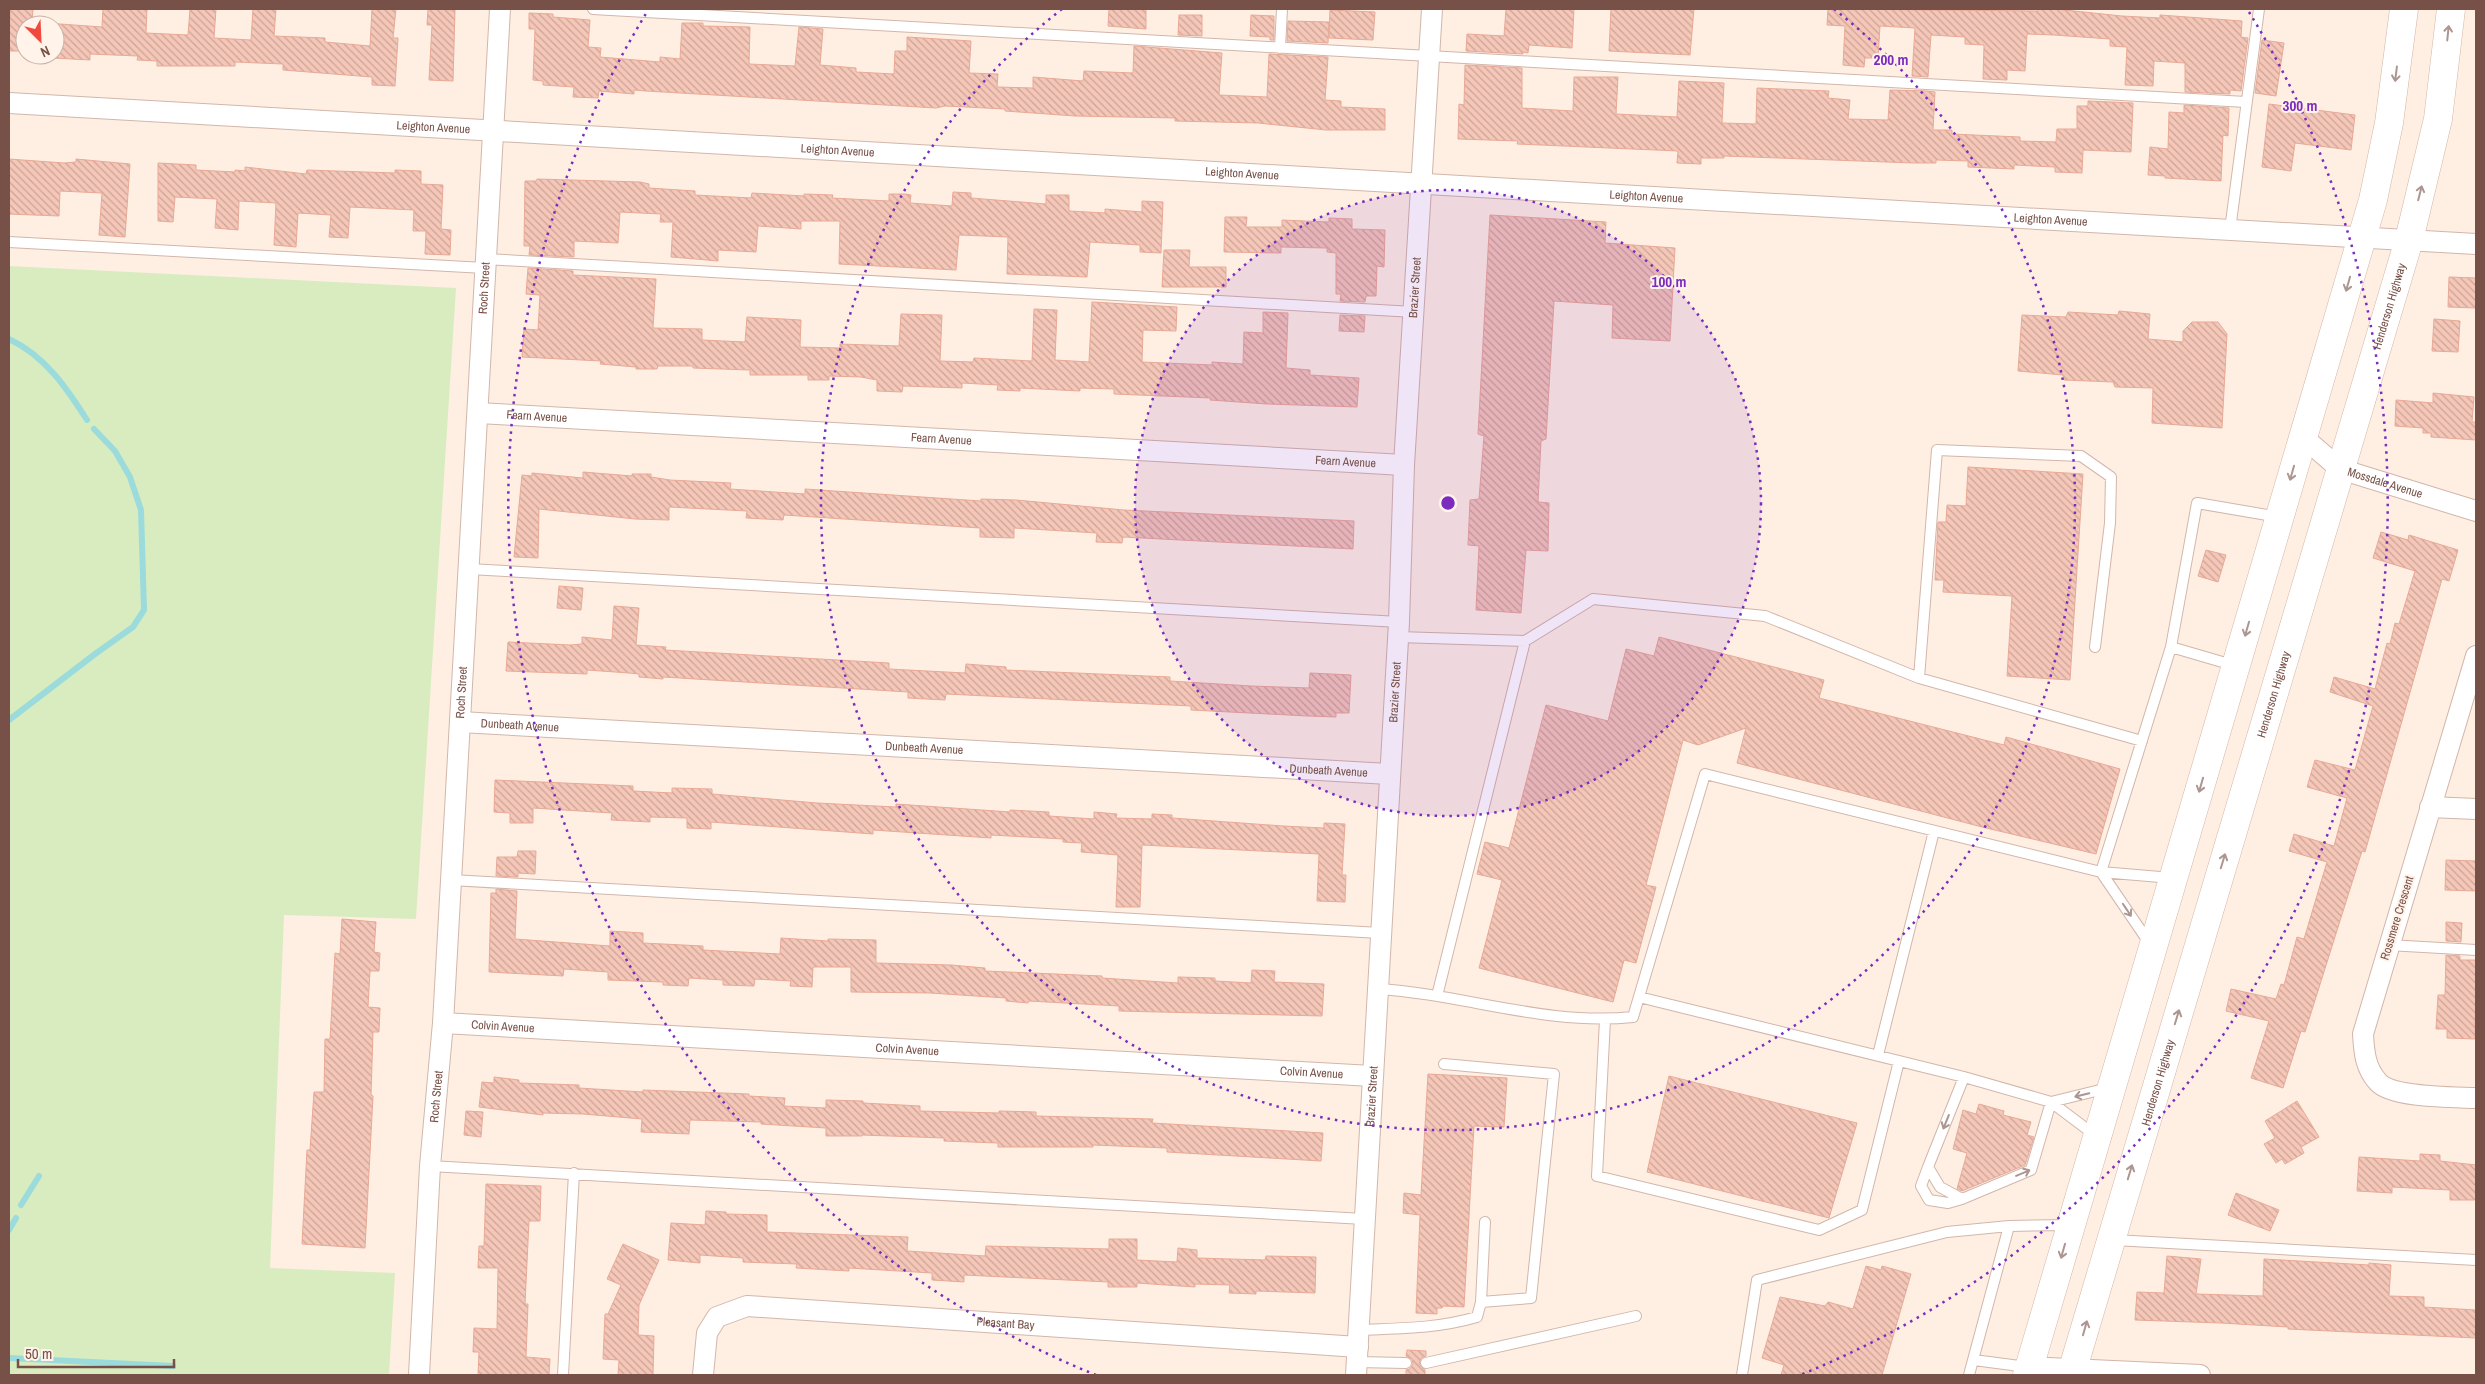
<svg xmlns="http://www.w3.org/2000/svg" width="2485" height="1384" font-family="'Archivo Narrow',sans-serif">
  <defs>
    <pattern id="building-back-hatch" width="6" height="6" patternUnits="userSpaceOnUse" patternTransform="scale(1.25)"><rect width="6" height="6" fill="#f5c7b8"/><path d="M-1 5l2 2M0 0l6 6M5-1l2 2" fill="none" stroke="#cba497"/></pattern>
  </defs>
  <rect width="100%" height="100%" fill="#feefe2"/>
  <path fill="#d9ecc0" d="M9,266L456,288L416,919L284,915L270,1268L395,1273L389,1375H9Z"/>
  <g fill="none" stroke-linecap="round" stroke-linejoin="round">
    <path stroke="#9bdbdb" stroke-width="6" d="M9,339C45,356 66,387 87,420
      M9,720L95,654L133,627L144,610L141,510L130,477L115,451L94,429
      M21,1205L39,1176
      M9,1230L16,1218
      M9,1358L173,1366"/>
  </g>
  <path fill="url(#building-back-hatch)" stroke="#e9a997" d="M10,9H33L32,22L102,27L103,9H147L146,33L188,35L190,9H216L214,38L251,40L253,9H276L274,36L325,38V42L370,46L372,9H396L393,38H398L395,86L372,85V77L283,70V64L235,62V66H157V61L137,60L138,56L90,54V60L35,57V55H55V25H25V51H9Z
    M428,9L455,10L453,81L429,80L432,25H427Z
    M1109,9H1146V29L1108,26Z
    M1506,9H1574L1572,48L1529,45L1528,53L1523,52V54L1466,51L1467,34L1504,36Z
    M1611,9H1694L1690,55L1609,51Z
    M1828,9L2038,11V9H2055L2122,16L2160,18V15L2242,21L2241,37L2248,38L2241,91L2230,90V94L2185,92V63L2154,61L2153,86L2125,85L2127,47L2110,46V39L2054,35L2027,34L2025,71L2007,70V80L1983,79L1984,45L1965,44V37L1931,35L1928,77L1912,76L1915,28L1880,26L1878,58H1865L1864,67L1843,65L1845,26L1827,25Z
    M1330,10L1375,12L1373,40L1329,38Z
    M529,13L553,14V17L590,20L588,47L601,48L600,57L660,62V57L680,59L682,23H703V26L750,27L749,64L795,66L799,27L823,29L820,65L856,68V72L894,74L895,51H907V37L971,41L969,73L998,74L997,87L1033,88V77L1083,81L1084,71L1133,73L1134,46L1222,53L1219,95L1267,97L1269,54L1328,57L1325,100L1341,101V107L1385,109V130H1326L1258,123L1175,121V118L1075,116L1005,111V109L945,106L936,108L646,91L634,90V94L599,91L598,98L573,97L574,87L543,85V81L533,80L535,29H529Z
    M1179,15H1202V36L1178,35Z
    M1251,15L1274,16V40H1270V37L1250,36Z
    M1288,21L1329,22L1328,43L1287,41Z
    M2262,40L2284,43L2276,96L2255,93Z
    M1465,65L1522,68V108L1573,111L1574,77H1618L1616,114L1677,117L1679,81L1724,83L1722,123L1756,124L1757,88L1829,91L1828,98L1850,100L1848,119L1888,120L1890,90L1927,91L1935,92L1933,130H1952V134L2020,137V141L2056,142L2057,129H2077V106H2088V101L2133,103L2131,152L2083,150L2082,173L2055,172V167L2014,165V169L1968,167V161L1936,160V163H1913L1724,156V158H1701V164L1677,163L1678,151L1517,144L1518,141L1458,139L1459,104L1464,105Z
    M2269,104L2355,115L2351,150L2295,143L2291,171L2262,167Z
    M2184,105L2229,108L2228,136L2223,135L2221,181L2165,178V176L2148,175L2150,147L2168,149L2169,112L2184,113Z
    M9,159L64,163L76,162V159L130,164L125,237L99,235L102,193L60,191L59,216L9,214Z
    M158,163L196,165V170L235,172V170L245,171V167L306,174L307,170L395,173V170L421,171V184L443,185L441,229L451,230L450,255L425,254L426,231H413L414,210L350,207L348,238L329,237L331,215L298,213L296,247L274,245L276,203L239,201L238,230L215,228L217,199L175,197L173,222L158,221Z
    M537,179L640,182L649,184V188L695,191V195L751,198L752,193L804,196V194L833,195L832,198L889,201V194H905L911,195L910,203L952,206L953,192L971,193V198L1046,204V195H1069V211L1105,213V209L1142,212V201L1163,202L1161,253L1140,252V245L1090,242L1087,277L1007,274L1008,237L959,235L956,270L839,264L840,221H801V229L758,226L756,252L718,250V261L696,259L671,257L673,222H660L661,214L620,212L618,243L574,241V257L529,255L530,246H524L525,181H536Z
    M1490,215L1606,222L1605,243L1675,248L1670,341L1612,338L1613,305L1554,301L1546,439L1541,441L1538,502L1549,503L1548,551L1526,550L1521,613L1476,610L1479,546L1468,545L1470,500L1479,499L1484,436L1478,434Z
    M1225,217H1247L1246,227H1282V220L1329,222V218L1352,219V229L1385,230L1384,267L1377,266L1376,296H1366L1365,302L1340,301L1341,294H1336V253L1327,252V248L1281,247V253L1224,252Z
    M1164,250H1190L1189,267H1226V287H1162Z
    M528,268L573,271V275L656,279L653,328L702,329V340L745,342L747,317L801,320L800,347L840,348V344L899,346L901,314L942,315L940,361L973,362L974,358L1032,361L1034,309L1057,310L1055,360L1089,362L1092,302L1177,307L1176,331L1143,330L1142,362L1212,365V362L1243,364L1244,332L1263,333V312L1288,313L1286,368L1310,370V375L1359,378L1357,407L1267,404L1210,400L1211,398L1114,394V389L1080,388V391L1020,388V391L997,390L998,385L962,383V388L903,386L902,392L877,391V380L861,377L829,376V380H808V375H750V370L693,368V366H658L657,369H636V367L600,364L601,361L522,357L524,329L538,330L540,295L526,294Z
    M2449,277L2476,278V308L2448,307Z
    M2119,311L2150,314L2148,339L2183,342V331L2192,322H2218L2227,334L2222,428L2152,423L2153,388L2115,387L2113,382L2064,380L2063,375L2018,371L2022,315L2066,317L2068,312L2118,315Z
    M1340,315L1365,316L1364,332L1339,331Z
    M2434,319L2460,321L2458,352L2432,351Z
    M2433,393L2474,397L2472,422H2476V440L2431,437V433H2423V428L2395,426L2396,400L2433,403Z
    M1968,467L2083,474L2070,680L2007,676L2012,596L1943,592L1944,580H1935L1938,522H1946L1947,505L1966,506Z
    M583,472L632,476V474H651V477L670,480L731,483L730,489L805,494V489L981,501V499L1016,500L1124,510L1354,521L1353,549L1123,537L1122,543L1096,542L1097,533L1014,528V538L980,537V528L784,515L783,520L746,518L747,511L669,507V520L635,519L539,509L538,558L514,557L522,475L532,476V473L583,478Z
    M2381,532L2408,540L2409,535L2458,550L2449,581L2442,579L2365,852L2362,851L2305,1032L2301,1031L2283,1088L2251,1078L2269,1021L2226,1011L2231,989L2276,999L2281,984L2284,985L2297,937L2304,939L2327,862L2289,851L2294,834L2334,846L2347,798L2307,787L2315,760L2355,770L2373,706L2330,692L2334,677L2375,689L2387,643L2390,644L2395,623L2399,624L2415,571L2373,558Z
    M2206,550L2226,555L2218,582L2198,576Z
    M559,586L583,588L581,610L557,608Z
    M614,606L639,608L636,645L666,647L665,650L889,663V669L965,673L966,664L1006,667V670L1170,677V681L1251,686L1309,688L1310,673L1351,675L1349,713H1336V717L1308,716L1191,710V706L946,694L945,700L908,698V692L663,677V679L639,677V674L629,673L587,670V674L506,671L508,642L570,645L582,644V637L612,640Z
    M1659,637L1824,680L1819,698L2004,745L2006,737L2120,769L2096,854L1982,827L1737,763L1746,728L1698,745L1683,740L1646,885L1656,887L1636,963L1624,960L1613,1002L1479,968L1502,880L1477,874L1485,842L1509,848L1546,705L1608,721L1626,649L1654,656Z
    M495,780L633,786V791L672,793V788L712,789V794L817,803L896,807V804L1010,812V810L1049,812V816L1094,819V812L1117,814L1116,818L1152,819V814L1172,815V818L1283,826L1324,828V823L1345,824L1342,875H1346L1345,902L1317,901L1319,854L1142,845L1140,907H1116L1118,855L1081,852L1082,843L1063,842V839L991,835V838L873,830V834L711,822V829L687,828V818L650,817V822L611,820L612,813L533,808V823H510V813L494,812Z
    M518,851H536L535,874L518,873V877L496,876L497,857H517Z
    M2446,860L2476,861V891L2445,890Z
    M496,889L517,891L515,939L610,946V931L643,933V943L703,946V950L780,954L781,938L828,941V939L876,940V963L951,965L985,968V971L1102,976V978L1178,983V977L1215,978V981L1251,983L1252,970L1275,971L1274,982L1324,984L1322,1016L1119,1011V1006L1029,1001L1028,1003L1006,1001V998L930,993L851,992V967H813L812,987L790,986L791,981L755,979L754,986L723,985V980L689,978L688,986L663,985V982L608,980V972L564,969L563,976L489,972L491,893H496Z
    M342,919L376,922L374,952L380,953L379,971H370L368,1007L380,1008L379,1032H373L371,1095L373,1096L365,1248L302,1244L307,1150H310L314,1092H324L325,1039H330L335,953L340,954Z
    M2446,922L2462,923L2461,942L2446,941Z
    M2446,955L2460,956V960H2476L2475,1039L2447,1038V1029H2436L2438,995H2445Z
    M1428,1074L1507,1078L1504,1127L1474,1126L1464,1307L1443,1306L1442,1308H1437V1314L1416,1313L1420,1215L1403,1213L1404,1193L1421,1195Z
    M1669,1076L1857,1123L1829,1218L1647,1172Z
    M494,1077L519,1080V1083L579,1085V1088L643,1092V1090L749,1094V1096L785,1098L784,1106L826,1108V1100L863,1101V1103L920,1106V1111L999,1113V1111L1036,1112V1116L1153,1119L1152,1123L1323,1133L1321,1161L1167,1152V1148L1093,1145V1147H998V1143L944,1141V1138L862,1135V1136H826V1128L761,1124V1122L690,1120L689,1134L641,1132L642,1119L583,1114L543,1113V1115L479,1107L482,1082L494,1083Z
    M2297,1101L2319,1137L2301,1147L2304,1153L2285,1164L2282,1159L2276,1163L2264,1144L2275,1138L2265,1121Z
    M1979,1104L2004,1111L2003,1115L2031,1122L2027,1135L2034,1137L2025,1165L1962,1191L1957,1189L1967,1153L1953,1149L1963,1110L1976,1114Z
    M466,1111L483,1112L481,1137L464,1135Z
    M2420,1154L2440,1155V1161L2476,1165V1200H2450V1190L2392,1187V1193L2357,1191L2359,1157L2420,1161Z
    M486,1184L541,1186L540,1221H529L525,1304H528L526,1357L550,1359L549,1375H478L479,1352H473L474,1328L497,1329L498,1268H478L479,1246H484Z
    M2236,1193L2279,1210L2270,1231L2228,1215Z
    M706,1211L726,1212V1214L767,1215V1232L908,1237L907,1251L985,1256L986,1246L1109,1249V1239H1137V1260L1177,1262L1178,1248L1197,1250V1258L1265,1260L1266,1256L1316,1257L1315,1293L1256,1291V1294L1229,1293L1230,1285L1195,1284V1287L1137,1283V1287H1108V1282L964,1275V1282L932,1280V1273L849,1268V1271L796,1268L797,1264L743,1262V1258L700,1255V1263L668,1260L671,1223L705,1225Z
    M623,1244L659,1260L639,1305L638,1335L654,1336L653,1375H618L619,1360L603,1359L605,1314H608L621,1285L607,1279Z
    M2167,1256L2201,1259L2196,1294L2263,1296L2264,1259L2369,1265V1263L2391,1265L2389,1296L2424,1297V1307L2476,1310V1338L2288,1329V1327L2221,1323L2135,1320L2137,1292L2164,1293Z
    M1866,1266L1881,1270L1882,1266L1911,1274L1882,1375H1781L1784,1365L1762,1358L1780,1297L1825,1306L1828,1302L1853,1309Z
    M1407,1350L1426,1351V1356L1421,1358L1419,1364L1425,1370V1375H1406V1370L1410,1369L1413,1364L1412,1359L1406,1356Z"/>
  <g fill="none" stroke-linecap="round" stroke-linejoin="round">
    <g stroke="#d2b6ab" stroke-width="12">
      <path id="service" d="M593,9L2246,102
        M1280,48L1282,9
        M2230,230L2259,9
        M9,242L485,268
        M486,259L1414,312
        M469,569L1399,622
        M1398,637L1525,641L1593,599L1765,616L1919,678L2142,741
        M2171,647L2197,503L2279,517
        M1919,678L1937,450L2081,456L2111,477L2110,523L2095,647
        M2101,872L2171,647L2236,666
        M2101,872L2150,944
        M451,880L1380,933
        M2388,945L2476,950
        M1377,989C1464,994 1545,1026 1633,1017L1705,774L2101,872L2172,878
        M1437,996L1525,641
        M1639,997L1964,1077L2051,1102L2096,1136
        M1605,1020L1597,1176L1819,1230L1862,1210L1899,1061
        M1878,1055L1934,831
        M1444,1064L1554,1074L1531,1298L1481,1302L1485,1222
        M1964,1077L1928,1167L1940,1187L1962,1199L2031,1170L2051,1102
        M2051,1102L2108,1088
        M430,1166L1364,1219
        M1928,1167L1921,1186L1929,1200L1948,1203L1962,1199
        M2114,1240L2476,1260
        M1358,1330C1401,1328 1435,1329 1477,1317L1481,1302
        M1974,1360L2027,1367
        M1357,1362L1406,1363
        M1426,1363L1636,1316
        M563,1375L574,1173
        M1742,1375L1757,1280L1947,1232L2009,1226L2070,1225
        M1969,1375L2009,1226"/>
    </g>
    <g stroke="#d2b6ab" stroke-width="22">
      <g id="minor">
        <path id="s1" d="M9,103L2476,244"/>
        <path id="s2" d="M478,413L1404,465"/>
        <path id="s3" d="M2303,437L2340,469L2476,511"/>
        <path d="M2476,656L2363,1034C2364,1051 2365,1068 2378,1082C2392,1098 2454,1097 2476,1098"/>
        <path id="s4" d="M460,722L1389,774"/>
        <path d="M2430,807L2476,809"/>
        <path id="s5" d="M443,1023L1372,1076"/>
        <path d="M2029,1367L2200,1375"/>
        <path id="s6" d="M419,1375L430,1166L443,1023L500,9"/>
        <path id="s7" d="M703,1375L707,1333L717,1317L747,1306L1358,1347"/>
        <path id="s8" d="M1356,1375L1399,622L1404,465L1432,9"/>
      </g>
    </g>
    <g stroke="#d5b5a8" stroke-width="29">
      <g id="secondary">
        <path d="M2027,1375L2373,200L2389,123L2404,9"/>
        <path id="s9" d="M2071,1375L2409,240L2438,119L2451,9"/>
      </g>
    </g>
    <use href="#service" stroke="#fff" stroke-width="10"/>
    <use href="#minor" stroke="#fff" stroke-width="20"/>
    <use href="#secondary" stroke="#fff" stroke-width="28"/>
  </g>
  <defs><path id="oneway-shaft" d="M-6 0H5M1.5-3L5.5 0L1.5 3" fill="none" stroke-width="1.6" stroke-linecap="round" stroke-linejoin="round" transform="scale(1.25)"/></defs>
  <g stroke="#ad9691">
    <use href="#oneway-shaft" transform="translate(2448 33) rotate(-84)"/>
    <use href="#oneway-shaft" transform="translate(2396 74) rotate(97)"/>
    <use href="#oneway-shaft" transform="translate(2420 193) rotate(-76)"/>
    <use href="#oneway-shaft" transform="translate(2348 284) rotate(106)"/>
    <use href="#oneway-shaft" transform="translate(2292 473) rotate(106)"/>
    <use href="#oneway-shaft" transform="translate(2247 629) rotate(106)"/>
    <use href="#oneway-shaft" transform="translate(2201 785) rotate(106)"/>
    <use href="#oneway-shaft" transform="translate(2223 861) rotate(-73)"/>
    <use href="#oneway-shaft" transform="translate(2127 910) rotate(56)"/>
    <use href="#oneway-shaft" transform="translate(2177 1017) rotate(-73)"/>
    <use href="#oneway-shaft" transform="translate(2082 1095) rotate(166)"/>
    <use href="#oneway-shaft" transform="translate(1946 1122) rotate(112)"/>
    <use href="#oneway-shaft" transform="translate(2130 1172) rotate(-73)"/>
    <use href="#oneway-shaft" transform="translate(2023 1173) rotate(-23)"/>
    <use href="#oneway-shaft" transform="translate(2063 1251) rotate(106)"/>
    <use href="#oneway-shaft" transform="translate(2085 1328) rotate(-74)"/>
  </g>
  <circle cx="1448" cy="503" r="313" fill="#7b2cbf" fill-opacity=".12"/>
  <g fill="none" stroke="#7b2cbf" stroke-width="2.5" stroke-dasharray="2.5 5">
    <circle cx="1448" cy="503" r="313"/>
    <path d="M1834 9A627 627 0 1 1 1062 9"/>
    <path d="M1096 1375A940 940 0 0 1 647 12M2249 12A940 940 0 0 1 1800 1375"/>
  </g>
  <g text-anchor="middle" stroke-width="4" stroke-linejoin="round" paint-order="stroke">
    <g font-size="12" fill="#775047" stroke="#fff3ea">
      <text dy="4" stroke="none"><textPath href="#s1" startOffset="425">Leighton Avenue</textPath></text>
      <text dy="4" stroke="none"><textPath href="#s1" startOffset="830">Leighton Avenue</textPath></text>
      <text dy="4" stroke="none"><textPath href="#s1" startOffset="1235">Leighton Avenue</textPath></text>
      <text dy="4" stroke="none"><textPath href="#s1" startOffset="1640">Leighton Avenue</textPath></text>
      <text dy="4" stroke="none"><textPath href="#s1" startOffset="2045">Leighton Avenue</textPath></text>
      <text dy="4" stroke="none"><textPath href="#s6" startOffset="1089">Roch Street</textPath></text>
      <text dy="4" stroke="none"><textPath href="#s8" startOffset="1089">Brazier Street</textPath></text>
      <text dy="4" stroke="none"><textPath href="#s9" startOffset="1115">Henderson Highway</textPath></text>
      <text dy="4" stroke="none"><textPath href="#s2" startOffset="59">Fearn Avenue</textPath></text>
      <text dy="4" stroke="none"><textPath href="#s2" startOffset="464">Fearn Avenue</textPath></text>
      <text dy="4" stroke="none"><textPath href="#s2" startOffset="869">Fearn Avenue</textPath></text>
      <text dy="4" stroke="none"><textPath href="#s3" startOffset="96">Mossdale Avenue</textPath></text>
      <text dy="4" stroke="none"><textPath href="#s6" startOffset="684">Roch Street</textPath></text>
      <text dy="4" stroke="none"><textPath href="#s8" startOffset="684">Brazier Street</textPath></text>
      <text dy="4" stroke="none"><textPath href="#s9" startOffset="710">Henderson Highway</textPath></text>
      <text dy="4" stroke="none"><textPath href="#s4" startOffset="60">Dunbeath Avenue</textPath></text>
      <text dy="4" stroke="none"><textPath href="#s4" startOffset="465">Dunbeath Avenue</textPath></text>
      <text dy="4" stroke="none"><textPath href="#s4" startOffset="870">Dunbeath Avenue</textPath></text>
      <text transform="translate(2397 918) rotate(-73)" y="4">Rossmere Crescent</text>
      <text dy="4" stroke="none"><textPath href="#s5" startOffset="60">Colvin Avenue</textPath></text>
      <text dy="4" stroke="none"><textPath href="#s5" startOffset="465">Colvin Avenue</textPath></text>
      <text dy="4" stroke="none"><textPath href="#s5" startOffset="870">Colvin Avenue</textPath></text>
      <text dy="4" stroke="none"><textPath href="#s9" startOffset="305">Henderson Highway</textPath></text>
      <text dy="4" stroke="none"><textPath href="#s6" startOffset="279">Roch Street</textPath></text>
      <text dy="4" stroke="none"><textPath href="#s8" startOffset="279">Brazier Street</textPath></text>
      <text dy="4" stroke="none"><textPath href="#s7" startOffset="352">Pleasant Bay</textPath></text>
    </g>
  </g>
  <circle cx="1448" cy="503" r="8" fill="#7b2cbf" stroke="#fff3ea" stroke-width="2.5"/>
  <g font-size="15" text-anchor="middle" font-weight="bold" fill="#7b2cbf" stroke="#fff3ea" stroke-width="4" stroke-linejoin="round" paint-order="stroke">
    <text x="1891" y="65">200 m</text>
    <text x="2300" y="111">300 m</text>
    <text x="1669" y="287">100 m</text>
  </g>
  <rect width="2485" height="1384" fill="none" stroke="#775047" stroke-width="20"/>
  <g transform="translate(40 40) rotate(156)"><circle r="24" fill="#fff3ea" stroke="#c9b2a9"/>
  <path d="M0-4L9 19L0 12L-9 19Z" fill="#f04a3f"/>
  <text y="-8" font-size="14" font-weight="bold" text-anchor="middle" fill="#775047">N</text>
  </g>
  <path d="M18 1359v8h156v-8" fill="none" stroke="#775047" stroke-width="2.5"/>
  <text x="25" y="1359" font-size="15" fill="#775047" stroke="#fff3ea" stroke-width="4" paint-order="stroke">50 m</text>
</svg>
